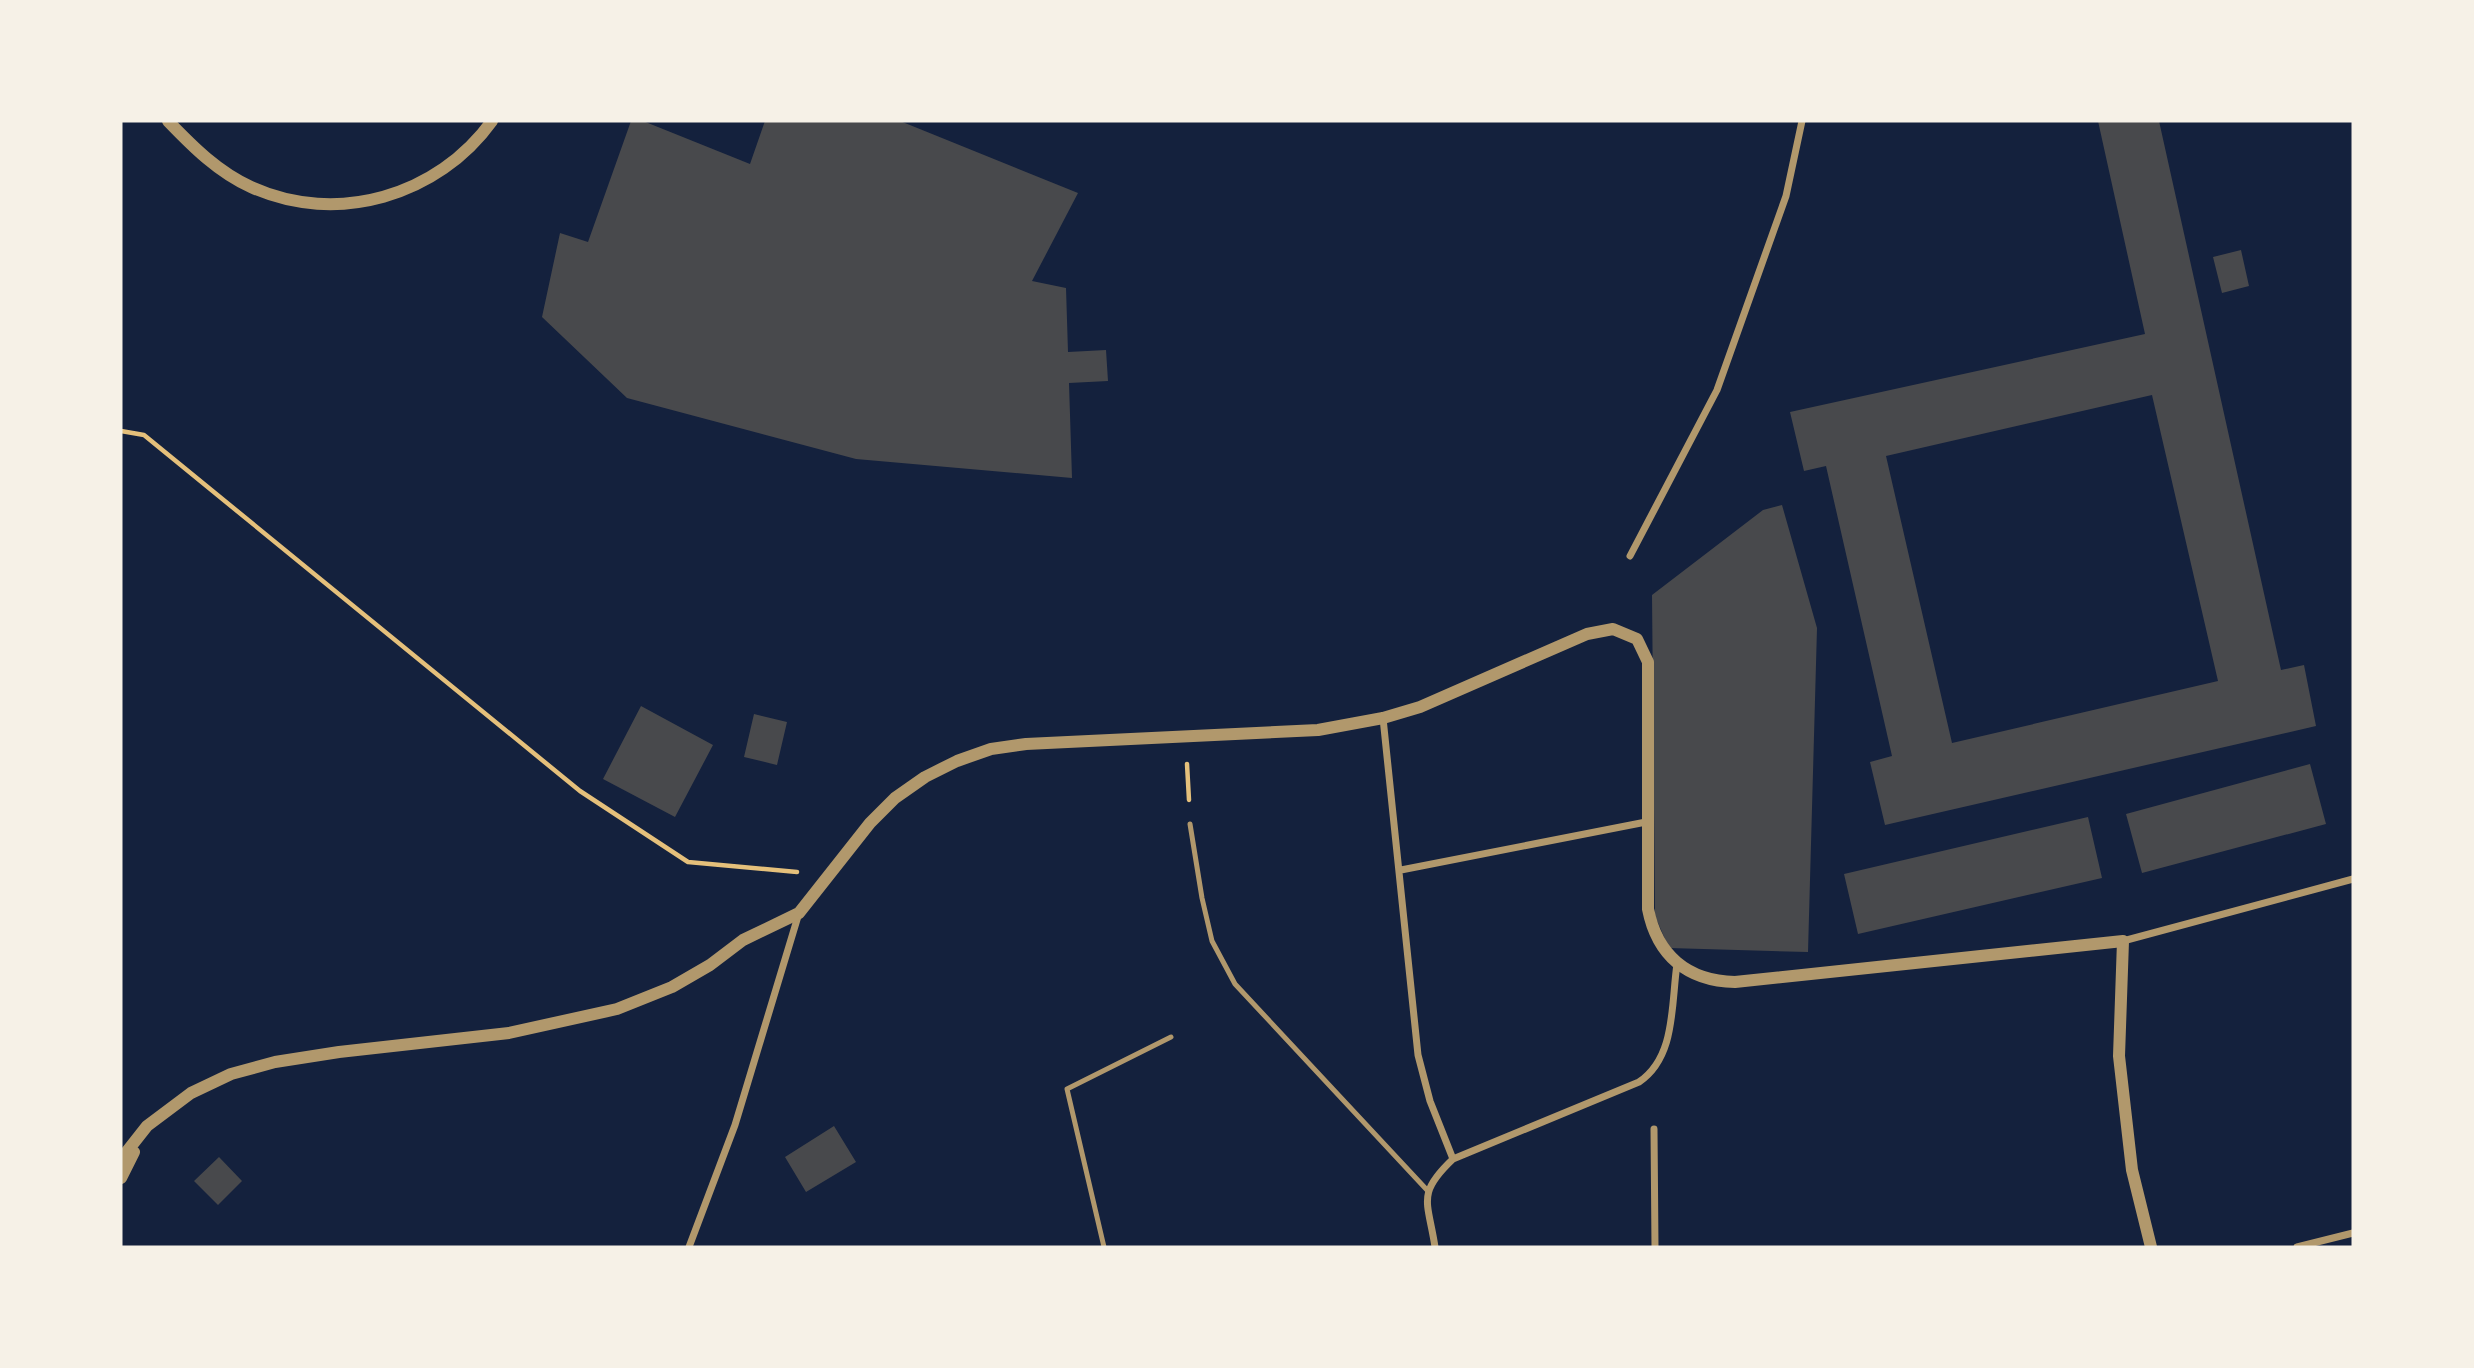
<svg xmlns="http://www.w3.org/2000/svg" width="2474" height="1368" font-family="Inter,sans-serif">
  <rect width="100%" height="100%" fill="#14213d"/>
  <path fill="#48494c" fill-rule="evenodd" d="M631,121H643L750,164L765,121H900L1078,193L1032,281L1066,288L1068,352L1106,350L1108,381L1069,383L1072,478L856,459L627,398L542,317L560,233L588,242Z
    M2098,121H2159L2281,670L2304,665L2316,726L1885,825L1870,762L1892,756L1826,466L1804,471L1790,412L2145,334ZM2152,395L2218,681L1952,743L1886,456Z
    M2241,250L2249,286L2222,293L2213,257Z
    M1782,505L1817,628L1808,952L1669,948L1655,916L1652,595L1763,510Z
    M641,706L713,745L675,817L603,779Z
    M754,714L787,722L777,765L744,757Z
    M2310,764L2326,824L2142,873L2126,814Z
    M2088,817L2102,878L1858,934L1844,874Z
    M834,1126L856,1162L806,1192L785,1157Z
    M219,1157L242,1181L218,1205L194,1181Z"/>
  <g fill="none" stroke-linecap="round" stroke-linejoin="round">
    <path stroke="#e5c07b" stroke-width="4.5" d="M121,431L144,435L580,791L688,862L797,872
      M1187,764L1189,800"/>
    <path stroke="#b1986c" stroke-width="5" d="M1190,824L1202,898L1212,941L1235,984L1427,1190
      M1104,1247L1067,1089L1171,1037"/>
    <path stroke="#b1986c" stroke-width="7" d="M1630,556L1717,390L1786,196L1802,121
      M1383,718L1418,1055L1430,1101L1453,1159
      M1401,870L1646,822
      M2123,941L2353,879
      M1654,1129L1655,1247
      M689,1247L735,1125L799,913
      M1435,1247C1428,1201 1416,1194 1453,1159L1639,1082C1676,1057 1671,1005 1677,964
      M2297,1247L2353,1233"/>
    <path stroke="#b1986c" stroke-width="12" d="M168,121C193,147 218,172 251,187C337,226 438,196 492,121
      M121,1159L147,1126L191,1093L231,1074L275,1062L339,1052L509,1033L617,1009L672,987L710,965L743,940L799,913L870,823L895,798L925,777L957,761L991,749L1026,744L1318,730L1383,718L1420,707L1587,634L1613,629L1637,639L1648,662V909C1657,955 1687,981 1735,982L2123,941L2119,1056L2132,1170L2151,1247
      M121,1178L134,1152"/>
  </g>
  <rect width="2474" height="1368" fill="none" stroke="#f6f1e7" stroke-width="245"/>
</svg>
